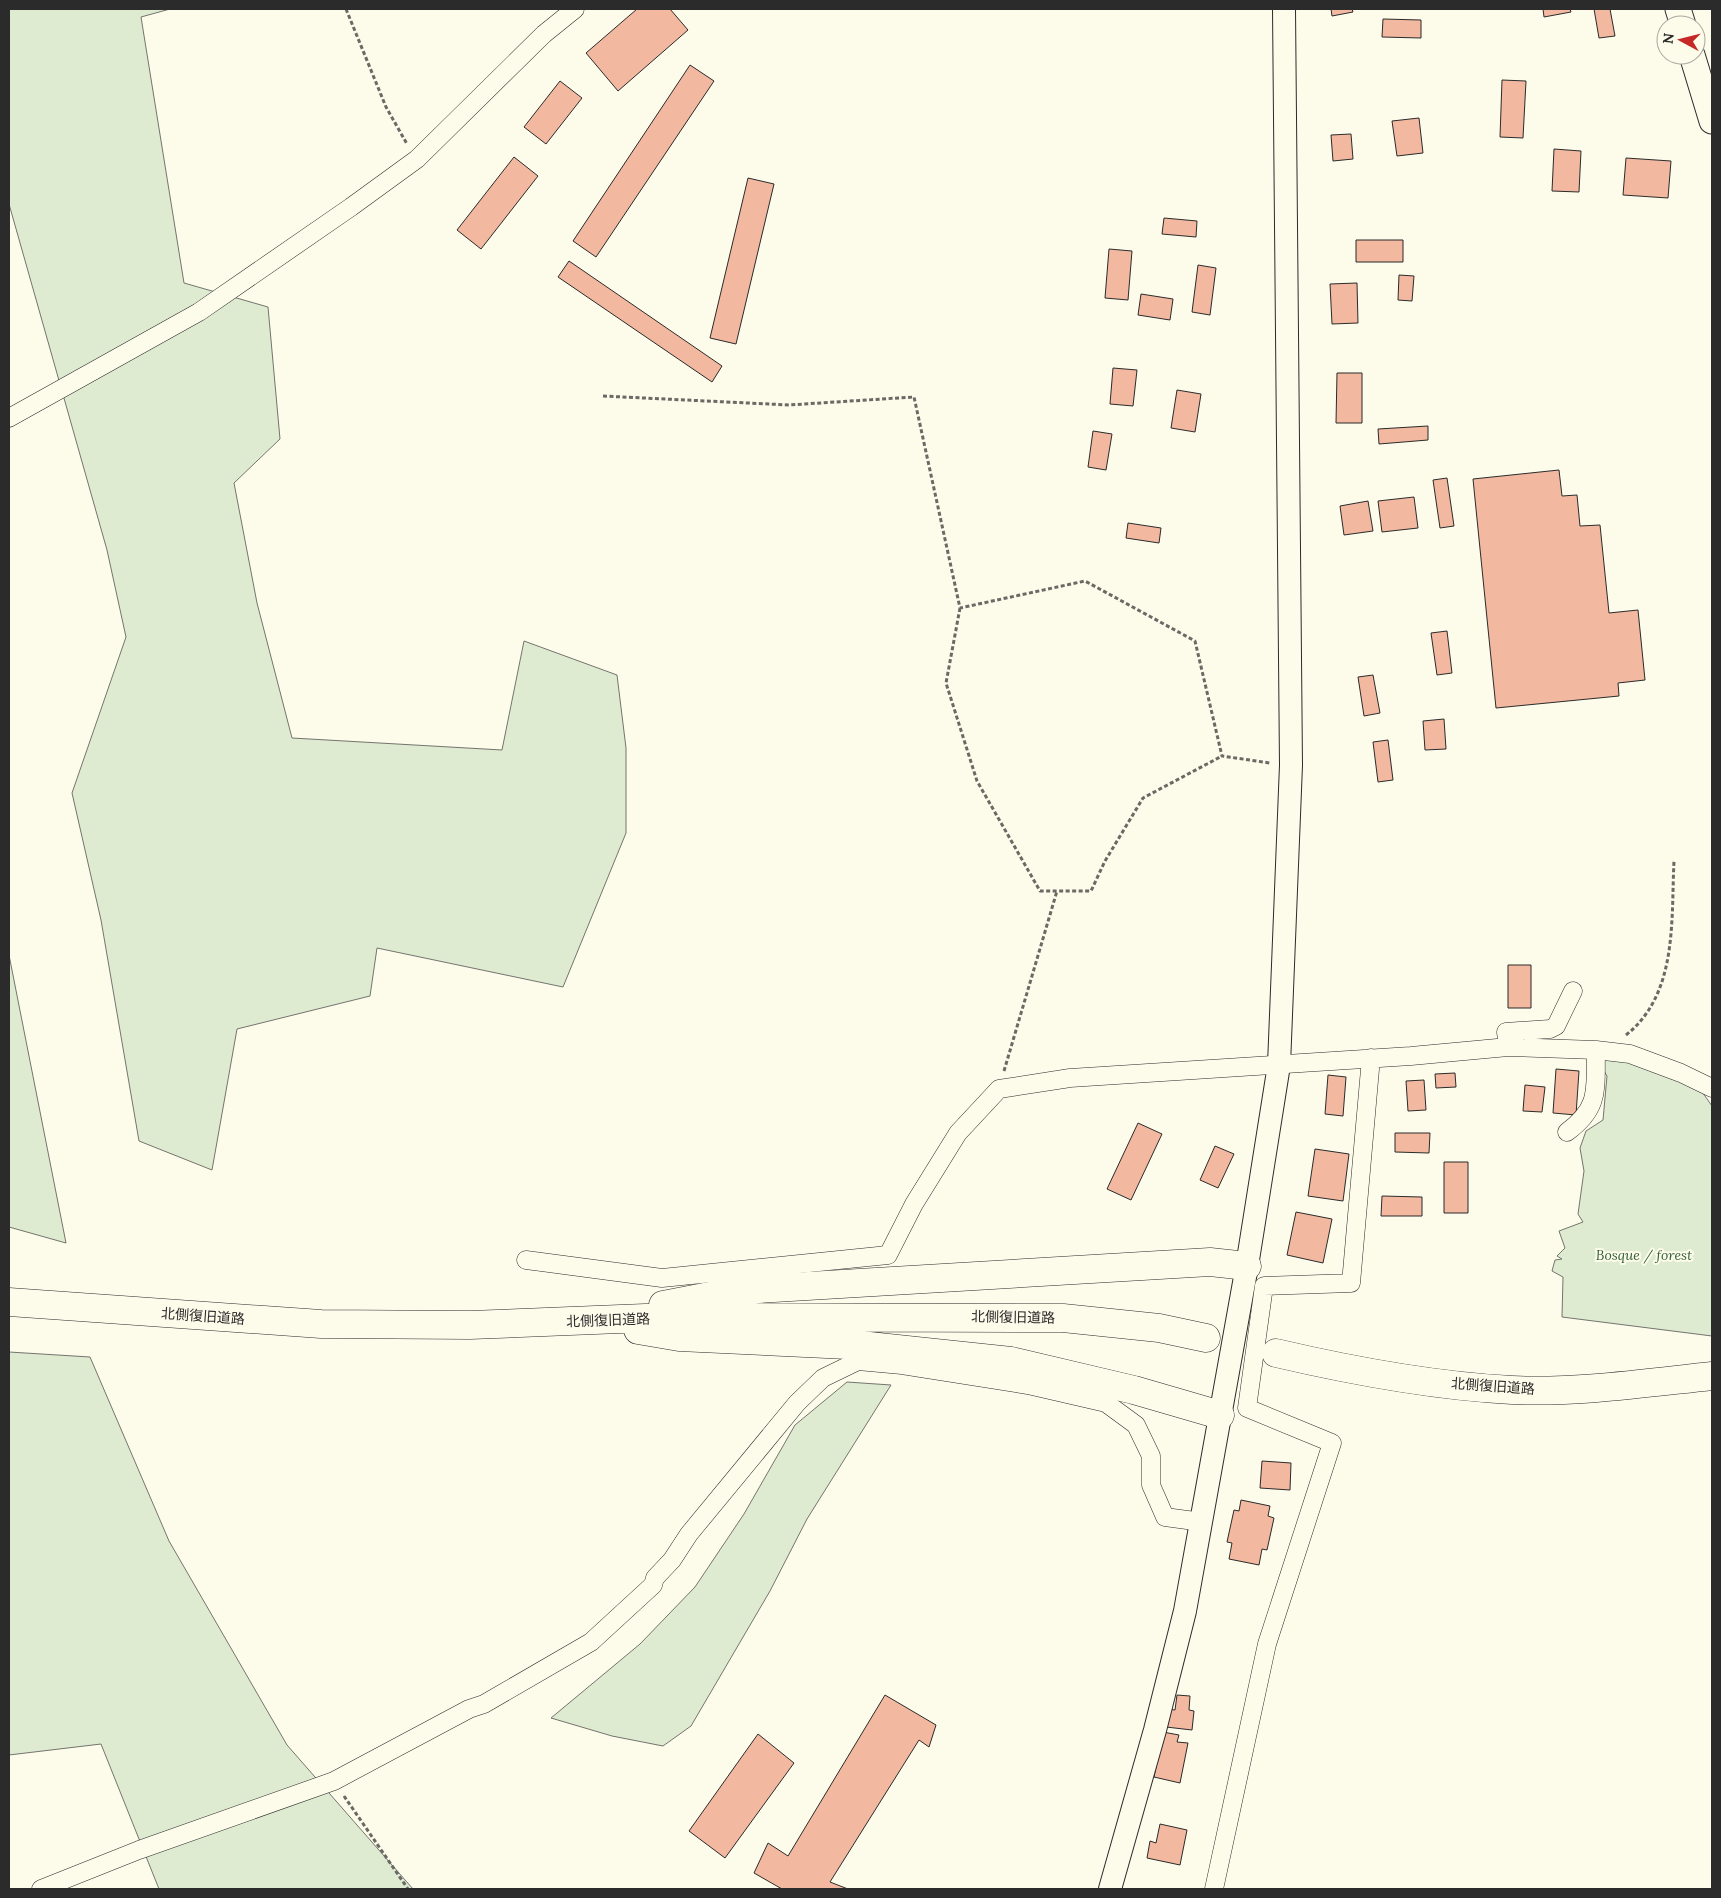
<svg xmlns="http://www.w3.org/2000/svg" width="1721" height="1898" font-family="Lora,'Noto Sans JP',serif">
  <rect width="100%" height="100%" fill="#fdfbea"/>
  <path fill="#deebd1" stroke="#74746e" d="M9,9H170L141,17L184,283L268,307L280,439L234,483L257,603L292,738L502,750L524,641L617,675L626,748V833L563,987L377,948L370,996L237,1029L212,1170L139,1141L101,920L72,793L126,637L107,550L9,204Z
    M9,955L66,1243L9,1227Z
    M1587,1044L1698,1086L1712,1106V1336L1562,1317L1563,1277L1552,1271L1555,1260L1562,1259L1557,1256L1565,1248L1559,1231L1583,1222L1578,1214L1584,1171L1580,1148L1586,1131L1603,1120L1607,1076Z
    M9,1352L90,1357L169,1541L287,1745L413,1889H159L101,1744L9,1755Z
    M847,1382L891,1385L807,1519L770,1591L691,1726L663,1746L612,1736L551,1718L640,1644L695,1587L744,1514L795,1425Z"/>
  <path fill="#f2b8a0" stroke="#2b2b2b" d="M637,9H670L688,30L618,91L586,53Z
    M1331,9H1352L1353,12L1332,16Z
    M1543,9H1570L1571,12L1544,17Z
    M1594,9H1610L1615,36L1599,38Z
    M1383,19L1421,20V38L1382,37Z
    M690,65L714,81L596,257L573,241Z
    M1502,80L1526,81L1523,138L1500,137Z
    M560,81L582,98L546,144L524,127Z
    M1419,118L1423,153L1397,156L1392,121Z
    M1351,134L1353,159L1333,161L1331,135Z
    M1554,149L1581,151L1579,192L1552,191Z
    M514,157L538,176L481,249L457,230Z
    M1626,158L1671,161L1668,198L1623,195Z
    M748,178L774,184L736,344L710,338Z
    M1164,218L1197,221L1196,237L1162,234Z
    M1356,240H1403V262H1356Z
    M1109,249L1132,251L1128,300L1105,298Z
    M569,261L722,366L712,382L558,277Z
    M1198,265L1216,268L1210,315L1192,312Z
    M1399,275L1414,276L1412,301L1398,300Z
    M1357,283L1358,323L1332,324L1330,284Z
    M1141,294L1173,299L1170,320L1138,315Z
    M1113,368L1137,370L1133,406L1110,404Z
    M1337,373H1362V423H1336Z
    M1177,390L1201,394L1195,432L1171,428Z
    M1428,426V440L1379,444L1378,429Z
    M1093,431L1112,434L1106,470L1088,467Z
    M1559,470L1562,496L1577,495L1580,526L1600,525L1609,613L1638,610L1645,680L1618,683L1619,696L1496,708L1473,479Z
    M1447,478L1454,526L1440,528L1433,480Z
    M1414,497L1418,528L1382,532L1378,501Z
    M1368,501L1373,531L1344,535L1340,506Z
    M1128,523L1161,528L1159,543L1126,538Z
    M1447,631L1452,673L1437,675L1431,633Z
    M1373,675L1380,713L1364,716L1358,677Z
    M1444,719L1446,749L1425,750L1423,721Z
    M1388,740L1393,780L1378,782L1373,742Z
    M1508,965H1531V1008H1508Z
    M1556,1069L1579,1071L1576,1115L1553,1113Z
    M1455,1073L1456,1087L1436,1088L1435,1074Z
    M1328,1075L1346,1077L1343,1116L1325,1114Z
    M1424,1080L1426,1110L1408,1111L1406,1081Z
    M1525,1085L1545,1087L1542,1112L1523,1111Z
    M1138,1123L1162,1134L1131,1200L1107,1189Z
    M1395,1133H1430L1429,1153L1395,1152Z
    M1215,1146L1234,1154L1218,1188L1200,1180Z
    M1315,1149L1349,1154L1343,1201L1308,1196Z
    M1444,1162H1468V1213H1444Z
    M1382,1196L1422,1197V1216H1381Z
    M1296,1212L1332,1219L1323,1263L1287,1255Z
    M1262,1461L1291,1463L1290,1490L1260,1488Z
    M1241,1500L1270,1506L1268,1516L1274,1518L1267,1550L1262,1549L1259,1565L1229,1559L1232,1543L1227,1542L1234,1510L1239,1511Z
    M885,1695L936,1725L929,1747L919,1740L830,1882L848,1889H782L754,1873L768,1843L788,1856Z
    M1177,1695L1190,1696L1189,1710L1194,1711L1192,1730L1166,1727L1168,1709L1175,1710Z
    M1163,1732L1179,1735L1177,1742L1188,1743L1180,1783L1154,1777Z
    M758,1734L794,1763L725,1858L689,1831Z
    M1160,1824L1187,1830L1180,1865L1147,1858L1150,1841L1156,1843Z"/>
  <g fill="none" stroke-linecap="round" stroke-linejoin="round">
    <g stroke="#2b2b2b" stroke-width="19">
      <path id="minor" d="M9,418L199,312L351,207L417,159L544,34L575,9
        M1508,1047L1506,1032L1550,1029L1556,1026L1573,991
        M1567,1132C1601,1107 1595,1088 1596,1050
        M526,1260L662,1278L888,1255L914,1204L958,1133L999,1089L1070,1078L1411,1056L1508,1047L1596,1050L1630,1054L1681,1073L1712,1088
        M41,1889L139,1850L334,1781L469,1709L484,1704L591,1642L653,1585L655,1578L672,1560L689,1534L797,1403L823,1378L858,1361L902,1365L1028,1385L1106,1403L1136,1425L1151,1456V1485L1165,1517L1202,1522
        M1214,1889L1267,1644L1332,1443L1247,1408L1264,1286L1351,1283L1371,1058"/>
    </g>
    <g stroke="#2b2b2b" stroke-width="24">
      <path id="tertiary" d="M1110,1889L1155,1730L1185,1611L1247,1266L1279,1065L1291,765L1284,9"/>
    </g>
    <g stroke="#2b2b2b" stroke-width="27">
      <path id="secondary" d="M1678,9L1683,25
        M1692,55L1712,121"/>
    </g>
    <g stroke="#2b2b2b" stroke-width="29">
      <path id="motorway" d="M9,1302L321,1324L470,1325L670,1317L1063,1318L1159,1328L1206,1338
        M663,1305L741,1290L1210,1262L1247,1266
        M638,1330L679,1337L869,1346L1011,1361L1134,1390L1220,1415
        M1276,1353C1353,1371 1433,1386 1512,1390C1578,1393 1646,1383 1712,1376"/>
    </g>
    <path stroke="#6a6964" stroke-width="3" stroke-dasharray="4 2.5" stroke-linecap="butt" d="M346,9L386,107L407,144
      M603,396L789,405L914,397L960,608L1085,581L1195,641L1222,756L1270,763
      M960,608L946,683L977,781L1040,891H1091L1105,861L1143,798L1222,756
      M1626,1035C1678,994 1671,920 1674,861
      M1004,1071L1057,891
      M344,1796L408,1889"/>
    <use href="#minor" stroke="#fdfbea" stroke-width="18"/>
    <use href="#tertiary" stroke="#fdfbea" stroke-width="22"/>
    <use href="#secondary" stroke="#fdfbea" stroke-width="25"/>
    <use href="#motorway" stroke="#fdfbea" stroke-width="28"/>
  </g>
  <g text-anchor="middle" stroke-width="4" stroke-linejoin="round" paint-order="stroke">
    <g font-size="14" font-style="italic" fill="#34623c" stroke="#fdfbea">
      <text x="1644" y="1260">Bosque / forest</text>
    </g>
    <g font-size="14" fill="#2b2b2b" stroke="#fdfbea">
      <text transform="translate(203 1316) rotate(4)" y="5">北側復旧道路</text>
      <text transform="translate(1013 1317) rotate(1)" y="5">北側復旧道路</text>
      <text transform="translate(608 1320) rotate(-2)" y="5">北側復旧道路</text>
      <text transform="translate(1493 1386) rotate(4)" y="5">北側復旧道路</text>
    </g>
  </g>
  <rect width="1721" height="1898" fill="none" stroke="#2b2b2b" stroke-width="20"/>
  <g transform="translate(1681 40) rotate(277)"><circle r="24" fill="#fdfbea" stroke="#a9a89e"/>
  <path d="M0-4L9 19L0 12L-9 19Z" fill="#c62828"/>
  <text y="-8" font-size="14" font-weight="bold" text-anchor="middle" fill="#2b2b2b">N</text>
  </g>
</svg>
